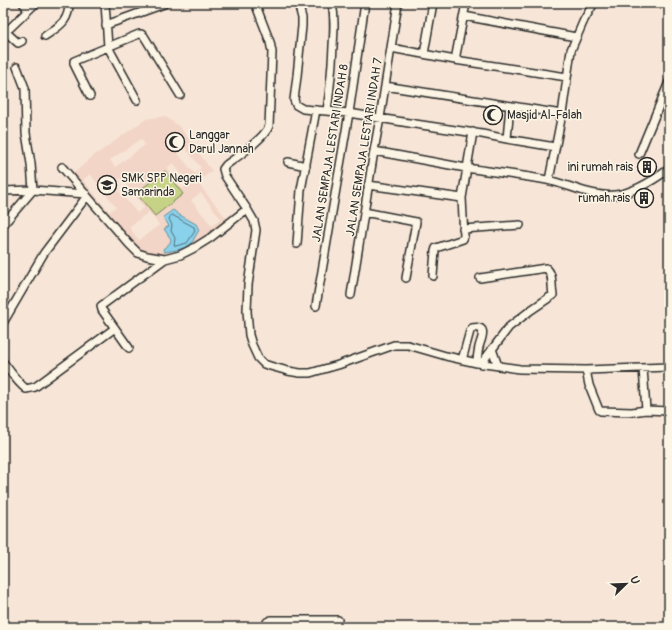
<svg xmlns="http://www.w3.org/2000/svg" width="672" height="630" font-family="Pangolin,sans-serif">
  <rect width="100%" height="100%" fill="#f7e6d7"/>
  <filter id="ink" filterUnits="userSpaceOnUse"><feTurbulence type="fractalNoise" baseFrequency=".025" numOctaves="2"/><feDisplacementMap in="SourceGraphic" scale="8" xChannelSelector="R" yChannelSelector="G"/><feConvolveMatrix kernelMatrix="1 2 1 2 8 2 1 2 1" color-interpolation-filters="sRGB"/></filter>
  <g filter="url(#ink)">
    <path fill="#f2d5c6" fill-rule="evenodd" d="M165,116L180,127L212,171L197,182L228,220L190,248L162,256L140,252L72,175L92,157L146,119ZM141,139L145,145L115,167L110,160ZM183,145L201,168L195,174L176,151ZM173,163L189,184L182,189L167,168ZM90,174L116,207L109,212L83,180ZM121,178L144,207L137,213L113,184ZM201,193L221,219L212,226L191,200ZM173,210L178,214L189,220L190,246L177,250L164,252L163,249L170,243L171,239L165,229L169,226L163,217ZM149,212L159,225L139,240L129,227Z"/>
    <path fill="#c6d386" stroke="#787f58" d="M165,171L183,194L155,216L136,193Z"/>
    <path fill="#8ad2ec" stroke="#648f9f" d="M173,210L178,214L196,224L199,230L190,246L177,250L164,252L163,249L170,243L171,239L164,229L169,226L163,217Z"/>
    <g fill="none" stroke-linecap="round" stroke-linejoin="round">
      <path stroke="#516e78" stroke-width="1" d="M172,215L194,227L195,231L187,243L176,246L174,245L175,238L171,231L172,225L169,219L170,217Z"/>
      <g stroke="#2b2b2b" stroke-width="10">
        <path id="minor" d="M23,3L28,10
          M105,3L108,47L137,100
          M255,3L270,42L272,52L269,126C265,138 237,157 226,165L223,169L225,176L247,209L254,221L256,230L248,285L247,311L249,335L252,345L258,358L264,364L270,366L288,371L300,373H310L338,365L394,345H408L446,356L477,363L520,369L586,370L669,367
          M298,3L302,18V26L297,76L294,100L296,105L303,109L349,113L415,124L482,134L507,139L555,147
          M464,16L576,37
          M106,25L164,4
          M3,30H6L10,28L36,3
          M6,30L7,33L18,43L22,41
          M45,36C59,26 69,22 69,3
          M391,48L455,60L567,77
          M424,54L433,3
          M455,60L466,3
          M385,86L562,114
          M90,96L75,66L74,63V61L139,34H141L144,36L180,95
          M327,111C330,89 332,68 333,46C334,31 335,18 332,3
          M507,139L510,106
          M374,151C405,157 435,162 466,168C493,172 520,175 547,180C568,184 593,198 615,195C633,193 654,180 669,169
          M639,154L669,82
          M288,162L306,166
          M549,180L562,114L571,50L584,20L594,3
          M368,185L462,198
          M3,191L33,190L86,194
          M87,196L129,244L138,253L147,256L165,259L180,255L194,248L210,238L247,209
          M364,212L416,222L406,278
          M3,225L33,190L31,164L26,133L25,88L17,67
          M463,229L520,225
          M297,244L301,190L316,110
          M433,276L435,251L436,248L463,239L464,236L462,198L473,132
          M480,278L546,268C554,274 551,286 553,295L531,310L509,327L481,364
          M351,295L374,151L380,118L398,3
          M316,306L349,113L365,3
          M3,323L44,253L87,196L62,167
          M129,348L102,310L101,306L165,259
          M492,349L498,366
          M462,360L470,331L472,328C489,325 481,339 479,347C478,352 477,358 477,363
          M3,362C10,371 17,382 26,389L35,387L115,328
          M643,368L646,410
          M586,370L589,385L599,410L601,411L632,412L646,410L669,411
          M266,627L267,622L271,620H338"/>
      </g>
      <use href="#minor" stroke="#fcf5e5" stroke-width="7"/>
    </g>
  </g>
  <defs>
    <g id="mosque-ring" transform="scale(1)"><circle r="9.5" fill="#fcf5e5" stroke="#2b2b2b" stroke-width="1.5"/><path d="M3.5-4.9A6 6 0 1 0 3.5 4.9A5 5 0 1 1 3.5-4.9Z" fill="#2b2b2b"/></g>
    <g id="building-ring" transform="scale(1)"><circle r="9.5" fill="#fcf5e5" stroke="#2b2b2b" stroke-width="1.5"/><path d="M-4-6H4V6H1V3H-1V6H-4ZM-2.5-4.3h1.7v1.8h-1.7ZM.8-4.3h1.7v1.8H.8ZM-2.5-1h1.7V.8h-1.7ZM.8-1h1.7V.8H.8Z" fill="#2b2b2b"/></g>
    <g id="school-ring" transform="scale(1)"><circle r="9.5" fill="#fcf5e5" stroke="#2b2b2b" stroke-width="1.5"/><path d="M0-5L7-2L0 1L-7-2ZM-4 1L0 2.5L4 1V4Q0 6-4 4Z" fill="#2b2b2b"/></g>
  </defs>
  <g fill-rule="evenodd">
    <use href="#mosque-ring" x="493" y="115"/>
    <use href="#mosque-ring" x="175" y="142"/>
    <use href="#building-ring" x="647" y="167"/>
    <use href="#school-ring" x="107" y="185"/>
    <use href="#building-ring" x="644" y="198"/>
  </g>
  <g text-anchor="middle" stroke-width="3" stroke-linejoin="round" paint-order="stroke">
    <g font-size="12" fill="#2b2b2b" stroke="#fcf5e5" text-anchor="start">
      <text x="507" y="119">Masjid Al-Falah</text>
      <text x="189" y="139">Langgar<tspan x="189" dy="14">Darul Jannah</tspan></text>
      <text x="633" y="171" text-anchor="end">ini rumah rais</text>
      <text x="121" y="182">SMK SPP Negeri<tspan x="121" dy="14">Samarinda</tspan></text>
      <text x="630" y="202" text-anchor="end">rumah rais</text>
    </g>
    <g font-size="12" fill="#2b2b2b" stroke="#fcf5e5">
      <text transform="translate(364 147) rotate(-81)" y="4">JALAN SEMPAJA LESTARI INDAH 7</text>
      <text transform="translate(330 153) rotate(-81)" y="4">JALAN SEMPAJA LESTARI INDAH 8</text>
    </g>
  </g>
  <rect width="672" height="630" fill="none" stroke="#fcf5e5" stroke-width="16"/>
  <rect x="8" y="8" width="656" height="614" fill="none" stroke="#2b2b2b" stroke-width="1.5" filter="url(#ink)"/>
  <g transform="translate(626 584) rotate(67)" stroke="#fcf5e5" stroke-width="3" paint-order="stroke">
  <path d="M0-3L7 15L0 10L-7 15Z" fill="#2b2b2b"/>
  <text y="-6" font-size="11" font-weight="bold" text-anchor="middle" fill="#2b2b2b">U</text>
  </g>
</svg>
